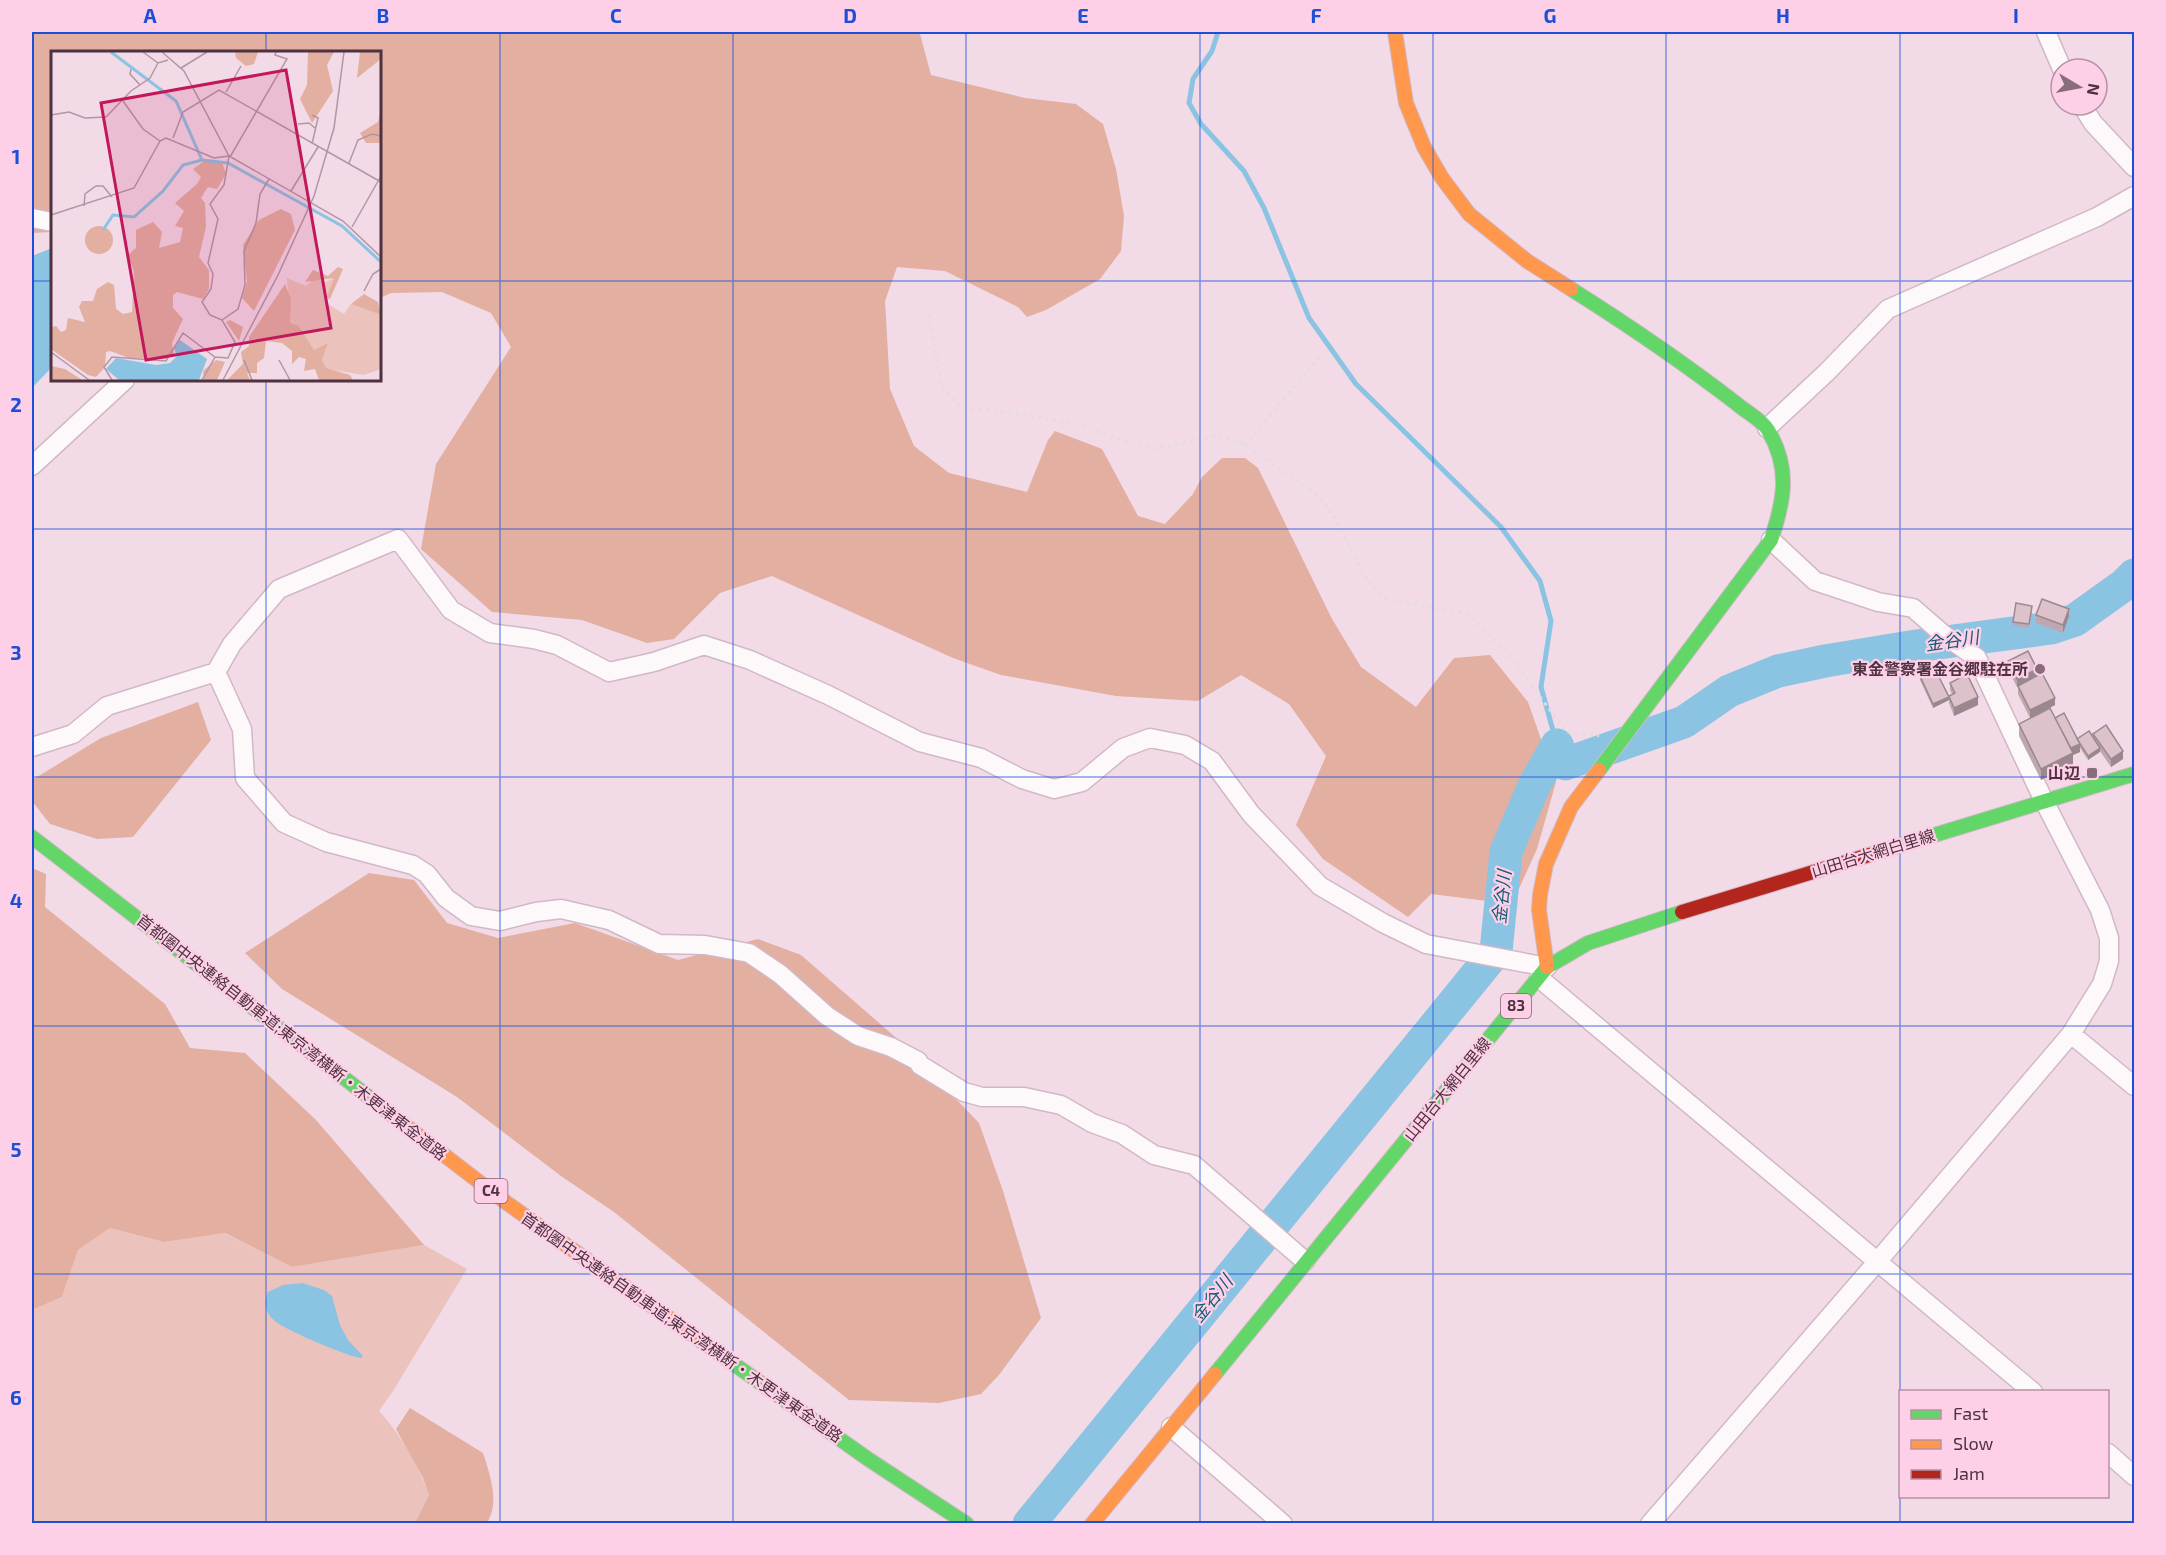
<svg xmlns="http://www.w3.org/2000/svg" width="2166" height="1555" font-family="'Exo 2','Noto Sans JP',sans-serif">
  <rect width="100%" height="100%" fill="#f2dae7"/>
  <path fill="#ebc3bc" d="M110,1228L164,1242L224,1233L292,1267L424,1245L467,1269L393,1391L379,1411C401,1435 418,1464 429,1495L415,1523L32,1524V1310L62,1297L78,1250Z"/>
  <path fill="#e2afa1" d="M32,32H917L920,34L931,75L1025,98L1076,104L1103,124L1116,169L1124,216L1121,251L1100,279L1046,310L1027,317L1018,307L945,271L897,267L885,301L890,389L914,446L949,473L1027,492L1048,440L1055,431L1102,449L1138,516L1165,524L1193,494L1202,477L1222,458H1245L1258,468L1332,619L1361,667L1416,707L1454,658L1490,655L1528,702L1556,782L1537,849L1512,904L1431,894L1408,917L1323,859L1296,825L1326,756L1289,704L1241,675L1198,701L1116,696L1001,675L953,658L772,576L720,593L674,639L647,643L582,620L492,612L421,549L436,464L511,347L491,313L442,292L391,293L380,298V52H52V232L32,233Z
    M198,702L211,740L133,837L97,839L50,824L32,801V780L101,738Z
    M32,868L46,874L45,907L165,1004L190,1048L245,1053L316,1120L424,1245L292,1267L225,1233L164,1242L110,1228L78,1250L62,1297L32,1310Z
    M369,873L414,880L447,923L498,938L575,923L678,960L758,939L801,955L901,1042L979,1123L1003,1191L1041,1318L999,1375L981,1394L939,1403L849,1400L614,1212L561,1176L457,1097L282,989L245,953Z
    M410,1408L483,1453C490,1475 500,1502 487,1523H415L429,1495L423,1478L396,1429Z"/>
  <path fill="#8bc4e2" d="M52,248V367L32,388V256Z
    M303,1283L324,1290L332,1296L340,1325L348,1340L363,1356L361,1358C349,1357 285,1330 275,1321C265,1313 263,1303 268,1292L283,1285Z"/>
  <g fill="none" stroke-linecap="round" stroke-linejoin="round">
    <path stroke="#8bc4e2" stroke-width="5" d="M1218,32L1212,51L1193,79L1189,103L1201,124L1244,171L1264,208L1309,318L1356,384L1501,527L1540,581L1551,621L1541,687L1557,745"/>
    <path stroke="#8bc4e2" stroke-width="33" d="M1557,745L1565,764L1684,722L1729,691L1778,671L1825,661L1916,646L2051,628L2075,620L2124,585L2134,575
      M1029,1524L1496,951L1506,852L1534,786L1557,745"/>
    <g stroke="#d1b8c6" stroke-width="21">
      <path id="street" d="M2046,32L2062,69
        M2082,105L2093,123L2134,167
        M32,218L52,222
        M1767,428L1827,372L1888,309L2097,217L2134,196
        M32,466L125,380
        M216,672L242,729L245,778L284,823L326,842L413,865L427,874L446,898L471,916L500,921L536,912L561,909L609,920L659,944L705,945L749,953L780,974L827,1016L858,1036L891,1047L918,1061L920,1065L964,1092L982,1097H1024L1061,1105L1092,1123L1122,1134L1154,1155L1194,1165L1305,1261
        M32,747L73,734L107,706L216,672L232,644L279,589L398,539L451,610L490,633L534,639L557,645L609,672L654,662L704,645L750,660L828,695L920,742L981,758L1022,779L1054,789L1082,782L1123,748L1150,738L1185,745L1212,761L1251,814L1320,886L1383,923L1426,944L1547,967
        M1539,978L2033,1392
        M2071,1034L2134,1086
        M1171,1427L1283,1524
        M2108,1453L2134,1476
        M1650,1524L1877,1262L2071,1034L2102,984L2109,961V938L2100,910L2044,801L1977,658L1944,635L1913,608L1878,602L1815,581L1771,540"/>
    </g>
    <g stroke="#d1b8c6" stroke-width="16">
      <path id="fast" d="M1571,289C1628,325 1684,363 1737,404C1746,412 1762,420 1768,430C1791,469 1784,501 1771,540L1599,770
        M32,837L392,1115
        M1869,855L2134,774
        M714,1350L868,1459L967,1524
        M1215,1374L1547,967L1588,943L1682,912"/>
    </g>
    <g stroke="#d1b8c6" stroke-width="16">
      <path id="slow" d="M1395,32L1406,103L1424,147L1442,178L1469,214L1527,261L1571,289
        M1547,967L1539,910L1540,895L1546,864L1571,807L1599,770
        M392,1115L504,1201L714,1350
        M1092,1524L1215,1374"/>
    </g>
    <g stroke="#d1b8c6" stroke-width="16">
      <path id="jam" d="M1682,912L1869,855"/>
    </g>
    <path stroke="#e4dce0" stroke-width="3" stroke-dasharray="3 4.5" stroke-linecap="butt" d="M929,314L941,386L962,408L1000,411L1076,424L1115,438L1153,449L1220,435L1245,445L1318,495L1335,518L1365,577L1383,598L1468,614L1518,665L1530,684L1567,732L1599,736
      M1245,445L1321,355"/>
    <use href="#street" stroke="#fdf9fb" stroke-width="18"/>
    <use href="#fast" stroke="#63d668" stroke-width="14"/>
    <use href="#slow" stroke="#ff974d" stroke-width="14"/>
    <use href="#jam" stroke="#b3261e" stroke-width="14"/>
  </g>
  <path fill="#bea7af" d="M2032,610L2029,628L2013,625V622Z
    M2036,615L2069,616L2063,633L2036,623Z
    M2008,661L2037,676L2055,705L2030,718L2018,694V686L2017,687L2008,669Z
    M1920,676L1949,696L1952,694L1950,690V683L1978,705L1954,716L1949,703V700L1933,708L1920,680Z
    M2019,724L2077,739L2093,738V734L2123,759L2111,767L2100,751L2088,760L2080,748V752L2073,755V764L2041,780L2019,736Z"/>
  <path fill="#9b888f" d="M2069,609V616L2063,633V625Z
    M2037,669V677L2017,687V679Z
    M1949,697V700L1933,708V704Z
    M1978,697V705L1954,716V708Z
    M2055,698V705L2030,718V710Z
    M2080,744V752L2073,755V764L2041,780V769L2069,749Z
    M2100,748V752L2088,760V756Z
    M2123,751V759L2111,767V759Z"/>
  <path fill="#ddc2cc" stroke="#9b888f" stroke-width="1.5" d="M2042,599L2069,609L2063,625L2036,615Z
    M2016,603L2032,606L2029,624L2013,622Z
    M2028,651L2037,669L2017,679L2008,661Z
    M1935,669L1949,697L1933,704L1920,676Z
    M2042,673L2055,698L2030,710L2018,686Z
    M1967,674L1978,697L1954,708L1949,696L1955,693L1950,683Z
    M2050,708L2073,753L2041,769L2019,724Z
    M2064,713L2080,744L2071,748L2055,718Z
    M2106,725L2123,751L2111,759L2093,734Z
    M2089,731L2100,748L2088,756L2077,739Z"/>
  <path fill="none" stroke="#1d4ed8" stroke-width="1.5" stroke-opacity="0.55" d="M266,32V52M500,32V1524M733,32V1524M966,32V1524M1200,32V1524M1433,32V1524M1666,32V1524M1900,32V1524M32,281H52M380,281H2134M266,380V1524M32,529H2134M32,777H2134M32,1026H2134M32,1274H2134"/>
  <g fill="#886d7b" stroke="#fdd0e7" stroke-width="2">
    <circle cx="2040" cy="669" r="6"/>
    <rect x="2086" y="767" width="12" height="12" rx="3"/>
  </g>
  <g text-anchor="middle" stroke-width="4.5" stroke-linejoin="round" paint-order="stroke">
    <g fill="#fdd0e7" stroke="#836173" stroke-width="1.5">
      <rect x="1501" y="994" width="30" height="24" rx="4.5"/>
      <rect x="474.5" y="1179" width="33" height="24" rx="4.5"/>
    </g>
    <g font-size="15" font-weight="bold" fill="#4f3241">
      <text x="1516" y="1011">83</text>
      <text x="491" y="1196">C4</text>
    </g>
    <g font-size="16" font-weight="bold" fill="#4f3241" stroke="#fdd0e7" text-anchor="end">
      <text x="2028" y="675">東金警察署金谷郷駐在所</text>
      <text x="2080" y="779">山辺</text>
    </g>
    <g font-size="16" fill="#4f3241" stroke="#fdd0e7">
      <text transform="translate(1873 853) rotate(-17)" y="6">山田台大網白里線</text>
      <text transform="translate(292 1037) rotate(38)" y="6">首都圏中央連絡自動車道;東京湾横断・木更津東金道路</text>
      <text transform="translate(1447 1089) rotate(-51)" y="6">山田台大網白里線</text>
      <text transform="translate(682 1327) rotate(35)" y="6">首都圏中央連絡自動車道;東京湾横断・木更津東金道路</text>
    </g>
    <g font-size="18" font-style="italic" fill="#125d76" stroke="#fdd0e7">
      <text transform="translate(1952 641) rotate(-8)" y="6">金谷川</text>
      <text transform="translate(1502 897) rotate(-84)" y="6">金谷川</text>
      <text transform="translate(1212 1299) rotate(-51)" y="6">金谷川</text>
    </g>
  </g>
  <g transform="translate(51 51)">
    <rect width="330" height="330" fill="#f2dae7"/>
    <path d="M236,227L255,235L264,227L274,231L283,227L275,247L277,253L293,263L300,253L330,264V318L313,324L275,318L271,309L274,296L263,299L248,275L239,270Z" fill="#ebc3bc"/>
    <path d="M184,1H207L203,13L195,15L185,7ZM257,1H283L276,14L282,40L261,72L249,48L256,34ZM309,1H330V8L306,27ZM330,58V92H315L309,82L327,71ZM156,108L171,111L175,123L166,138L157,136L150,147L154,152L155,176L148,206L158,219V238L152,248L126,241L122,244V257L132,268L121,292L123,304L115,308L78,307L59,300L55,301L54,316L45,326L37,324L0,298V276L5,275L10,281L15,279L17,267L34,271L28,256L31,250H42L46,238L57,231L63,234L65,258L72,263L81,261L83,221L77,204L85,197V179L102,171L111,181L108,197L129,191L132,177L124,175L133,160L124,152L146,133L150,126L142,118ZM230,158L240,163L244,179L203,260L191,247L196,231L192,194L208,169ZM34 189a14 14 0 1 1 28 0a14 14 0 1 1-28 0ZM287,216L292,218L279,248L275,247L283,227L254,231L262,219L277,225ZM234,233L240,248L239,271L248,275L263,299L277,292L271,309L275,317L299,324L302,329H268L264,318L253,320L255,308L248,306L241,313V300L231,292L215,290L213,307L206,312V322H196L199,329H176L192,313L190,301L198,295V286ZM313,243L327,251L330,264L300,253ZM179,269L192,276L188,290L175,271ZM165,309L174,311L166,329H153L152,320ZM0,315L14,318L31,329H0Z" fill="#e2afa1"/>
    <path d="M129,289L156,308L148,329H68L55,318L65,307L105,314L119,312L126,305L123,297Z" fill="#8bc4e2"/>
    <path fill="none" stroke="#8bc4e2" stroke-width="3" d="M60,1L125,50L151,109L177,112L291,175L330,211M52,179L62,164L83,166L112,140L132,114L151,109"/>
    <path fill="none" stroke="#b197a5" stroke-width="1.5" d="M92,1L107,12L117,9M111,1L133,20L178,105L292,170L330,206M130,17L156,1M80,18L79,23L89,34M175,41L190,15M72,50L92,78L109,90M0,64L18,61L34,67L55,66L80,40L99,27L107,12M247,73L258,72L264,77M122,87L132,61L168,39L330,131M261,93L267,67L261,64M179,106L236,8L224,4L225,1M298,112L307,89L321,83L330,85M240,140L267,96M33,155L34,143L45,135H52L61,146M0,164L83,137L109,90L115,87L163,107L178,105L173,134L159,153L167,168L157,212L162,223L160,238L151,251L159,264L171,269L184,291L177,307L164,306L132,282L115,310L61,306L53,316L61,329M301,176L330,125M313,240L322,223L330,218M171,269L187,258L194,234L193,200L205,172L209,143L218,128M0,301L38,329M193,309L201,329M228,309L239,329M151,329L164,306M172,329L227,224L263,145L283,77L293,1"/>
    <path fill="#c2185b" fill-opacity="0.15" stroke="#c2185b" stroke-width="3" d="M235,19L280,277L95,309L50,52Z"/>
    <rect width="330" height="330" fill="none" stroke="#4f3241" stroke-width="3"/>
  </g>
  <rect width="2166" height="1555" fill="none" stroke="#fdd0e7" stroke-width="66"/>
  <rect x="1899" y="1390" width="210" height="108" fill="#fdd0e7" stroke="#b791a5" stroke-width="1.5"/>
  <rect x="1911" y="1410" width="30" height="9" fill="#63d668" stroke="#b791a5" stroke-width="1.5"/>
  <text x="1953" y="1420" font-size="18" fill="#4f3241">Fast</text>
  <rect x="1911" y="1440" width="30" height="9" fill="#ff974d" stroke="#b791a5" stroke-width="1.5"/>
  <text x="1953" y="1450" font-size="18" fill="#4f3241">Slow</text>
  <rect x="1911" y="1470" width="30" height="9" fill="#b3261e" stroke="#b791a5" stroke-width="1.5"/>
  <text x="1953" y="1480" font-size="18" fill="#4f3241">Jam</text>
  <g transform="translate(2079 87) rotate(100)"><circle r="28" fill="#fdd0e7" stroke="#b791a5" stroke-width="1.5"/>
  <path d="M0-4.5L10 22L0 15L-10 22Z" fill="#886d7b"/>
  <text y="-9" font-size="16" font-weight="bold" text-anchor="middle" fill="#4f3241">N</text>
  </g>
  <rect x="33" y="33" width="2100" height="1489" fill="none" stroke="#1d4ed8" stroke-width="2"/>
  <g font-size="20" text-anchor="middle" font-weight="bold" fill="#1d4ed8">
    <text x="150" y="23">A</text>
    <text x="383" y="23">B</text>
    <text x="616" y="23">C</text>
    <text x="850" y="23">D</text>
    <text x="1083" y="23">E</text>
    <text x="1316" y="23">F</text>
    <text x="1550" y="23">G</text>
    <text x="1783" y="23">H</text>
    <text x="2016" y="23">I</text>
    <text x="16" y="164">1</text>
    <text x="16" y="412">2</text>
    <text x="16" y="660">3</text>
    <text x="16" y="908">4</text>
    <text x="16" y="1157">5</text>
    <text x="16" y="1405">6</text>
  </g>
</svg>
